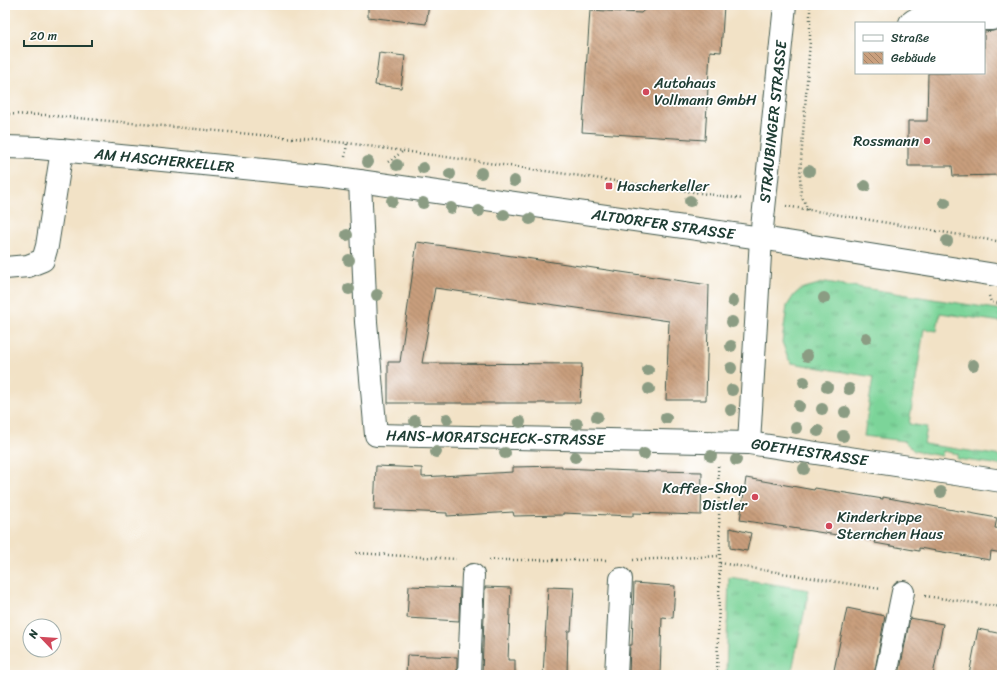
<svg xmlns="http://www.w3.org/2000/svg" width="1007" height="680" font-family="Sriracha,sans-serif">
  <defs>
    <pattern id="grass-tufts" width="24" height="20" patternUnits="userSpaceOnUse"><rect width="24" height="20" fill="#7cd499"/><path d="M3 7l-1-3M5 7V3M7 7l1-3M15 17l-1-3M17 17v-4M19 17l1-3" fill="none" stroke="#65ad7e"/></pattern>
    <pattern id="building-back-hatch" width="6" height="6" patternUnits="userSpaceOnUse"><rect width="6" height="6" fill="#c99f7d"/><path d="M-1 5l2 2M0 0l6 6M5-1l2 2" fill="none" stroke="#a38367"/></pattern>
  </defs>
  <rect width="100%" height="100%" fill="#fff"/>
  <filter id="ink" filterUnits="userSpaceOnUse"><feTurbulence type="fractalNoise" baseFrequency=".025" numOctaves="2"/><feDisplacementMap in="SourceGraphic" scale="8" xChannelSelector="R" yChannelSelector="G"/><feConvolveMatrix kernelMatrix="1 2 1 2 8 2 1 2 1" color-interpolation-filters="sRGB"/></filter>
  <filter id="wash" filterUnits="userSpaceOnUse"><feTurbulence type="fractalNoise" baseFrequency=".012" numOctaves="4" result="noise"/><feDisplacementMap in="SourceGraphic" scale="16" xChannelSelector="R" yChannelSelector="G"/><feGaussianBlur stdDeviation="0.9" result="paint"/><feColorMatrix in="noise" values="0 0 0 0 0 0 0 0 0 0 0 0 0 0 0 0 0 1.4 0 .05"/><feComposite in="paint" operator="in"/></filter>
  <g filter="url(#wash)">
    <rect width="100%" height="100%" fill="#f2e2c6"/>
    <path fill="url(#grass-tufts)" stroke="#4e8866" d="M826,282L1002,310V322L940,313L937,331L924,329L909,424L927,427L924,444L1002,456V465L957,459L958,454L943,451L942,456L914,451L904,441L864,436L873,377L792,363L789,360L782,342L787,306L794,295L801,289Z
      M729,577L809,590L791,675H726Z"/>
    <g id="blocks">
      <path fill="url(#building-back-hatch)" d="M368,5H429L426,24L368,17Z
        M650,5H724L721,52L710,51L705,140L582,132L590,10L641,13Z
        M1002,27V175L953,176L952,166H908V121H927L928,73H984V32L993,31Z
        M379,53L405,56L401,88L375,85Z
        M417,242L709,285L706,400H666L669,321L435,288L422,363L582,364L580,403H388V362H400Z
        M376,466L422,468V477L513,472V467L562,466V468L656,472V471L702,472L701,515L633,513V516L563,513V515L514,516L513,512L447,516V513L374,510Z
        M746,478L814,490L815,488L883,499V497L997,518L995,528L1002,529V553L991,551L990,560L919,548V551L875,543L876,541L740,520Z
        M730,528L751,533L747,551L730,548Z
        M634,583L675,586L673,618L662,617L660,675H629L630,645H632Z
        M409,586L460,588L459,621L407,618Z
        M485,587L511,588L508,660H515V675H482Z
        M548,587L574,588L571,631H568L567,675H543Z
        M847,608L885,616L874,675H833Z
        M910,618L943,624L933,675H899Z
        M978,629L1002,634V675H969Z
        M407,655L457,657V675H406Z"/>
    </g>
  </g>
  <g filter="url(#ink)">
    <use href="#blocks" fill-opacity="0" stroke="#3f564a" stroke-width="1"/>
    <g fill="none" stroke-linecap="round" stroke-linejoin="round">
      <g stroke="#3f564a" stroke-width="24">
        <g id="minor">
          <path d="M910,23L914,20L992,19C998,15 1000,11 1001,5"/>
          <path id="s1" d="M360,181L366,322L376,435L749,443L1002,481"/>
          <path d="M5,268L28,266L43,260L47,246L62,150"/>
          <path d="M749,443L761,238"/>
          <path d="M469,675L473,575"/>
          <path d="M616,675L621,579"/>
          <path d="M886,675L903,592"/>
        </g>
      </g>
      <g stroke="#3f564a" stroke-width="24">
        <g id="major">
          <path id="s2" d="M5,147L39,148L324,176L761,238L1002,276"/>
          <path id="s3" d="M761,238L785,5"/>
        </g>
      </g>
      <path stroke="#3f564a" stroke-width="2.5" stroke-dasharray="1 3" stroke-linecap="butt" d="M5,114L45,115L347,143L743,199
        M345,157L347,143
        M388,162L402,152
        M786,206L1002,242
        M808,210L801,195L800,174L810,41V5
        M989,296L991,302L1002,304
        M356,553L456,559
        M489,560H608
        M633,560L720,556
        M720,563L881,589
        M925,596L1002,607
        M717,675L720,556L718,464"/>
      <use href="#minor" stroke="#fff" stroke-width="22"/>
      <use href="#major" stroke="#fff" stroke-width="22"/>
    </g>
    <g fill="#8b9c83">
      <circle cx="368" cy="162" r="6"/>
      <circle cx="397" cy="165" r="6"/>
      <circle cx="423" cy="168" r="6"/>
      <circle cx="809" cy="171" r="6"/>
      <circle cx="481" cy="173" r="6"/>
      <circle cx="450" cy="174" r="6"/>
      <circle cx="514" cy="181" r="6"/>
      <circle cx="865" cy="186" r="6"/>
      <circle cx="392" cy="201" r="6"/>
      <circle cx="690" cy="201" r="6"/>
      <circle cx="423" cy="203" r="6"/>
      <circle cx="945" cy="203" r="6"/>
      <circle cx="451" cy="208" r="6"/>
      <circle cx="479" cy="211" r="6"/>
      <circle cx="504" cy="215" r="6"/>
      <circle cx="530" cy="219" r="6"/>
      <circle cx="347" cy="235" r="6"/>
      <circle cx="947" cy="241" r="6"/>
      <circle cx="349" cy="260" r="6"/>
      <circle cx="349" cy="289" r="6"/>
      <circle cx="377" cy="295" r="6"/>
      <circle cx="824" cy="298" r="6"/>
      <circle cx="733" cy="301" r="6"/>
      <circle cx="732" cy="322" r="6"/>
      <circle cx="866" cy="338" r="6"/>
      <circle cx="731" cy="346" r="6"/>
      <circle cx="807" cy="356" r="6"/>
      <circle cx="973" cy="365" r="6"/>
      <circle cx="731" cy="368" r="6"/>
      <circle cx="648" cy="370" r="6"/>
      <circle cx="804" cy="382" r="6"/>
      <circle cx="827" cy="387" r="6"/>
      <circle cx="649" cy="389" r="6"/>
      <circle cx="849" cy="389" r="6"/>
      <circle cx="732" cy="390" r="6"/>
      <circle cx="799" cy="406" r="6"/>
      <circle cx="822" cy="409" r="6"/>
      <circle cx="731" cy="410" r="6"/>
      <circle cx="845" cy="412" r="6"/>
      <circle cx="597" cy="417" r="6"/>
      <circle cx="666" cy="418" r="6"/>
      <circle cx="447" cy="419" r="6"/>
      <circle cx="415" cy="421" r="6"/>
      <circle cx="520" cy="422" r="6"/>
      <circle cx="577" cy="424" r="6"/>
      <circle cx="796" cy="428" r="6"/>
      <circle cx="818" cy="431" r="6"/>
      <circle cx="843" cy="436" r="6"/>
      <circle cx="436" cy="452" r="6"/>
      <circle cx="505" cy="453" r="6"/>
      <circle cx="644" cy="454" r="6"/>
      <circle cx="711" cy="456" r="6"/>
      <circle cx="575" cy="457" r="6"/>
      <circle cx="736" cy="460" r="6"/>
      <circle cx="804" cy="469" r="6"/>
      <circle cx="941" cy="492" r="6"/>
    </g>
  </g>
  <g fill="#d1495b" stroke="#fff" stroke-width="1.5">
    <circle cx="646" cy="92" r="4"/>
    <circle cx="927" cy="141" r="4"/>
    <rect x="605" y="182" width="8" height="8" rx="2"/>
    <circle cx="755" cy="497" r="4"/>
    <circle cx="829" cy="526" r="4"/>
  </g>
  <g text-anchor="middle" stroke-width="3.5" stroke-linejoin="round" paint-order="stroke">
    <g font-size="15" fill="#1f3d34" stroke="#fff" text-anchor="start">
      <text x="654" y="88">Autohaus<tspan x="654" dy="17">Vollmann GmbH</tspan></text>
      <text x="919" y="146" text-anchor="end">Rossmann</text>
      <text x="617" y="191">Hascherkeller</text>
      <text x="747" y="493" text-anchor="end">Kaffee-Shop<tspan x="747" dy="17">Distler</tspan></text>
      <text x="837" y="522">Kinderkrippe<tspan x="837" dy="17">Sternchen Haus</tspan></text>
    </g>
    <g font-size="15" fill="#1f3d34" stroke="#fff">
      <text dy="5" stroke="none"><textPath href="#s3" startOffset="117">STRAUBINGER STRASSE</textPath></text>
      <text dy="5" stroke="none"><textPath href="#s2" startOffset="160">AM HASCHERKELLER</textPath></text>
      <text dy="5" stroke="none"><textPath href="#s2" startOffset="663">ALTDORFER STRASSE</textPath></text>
      <text dy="5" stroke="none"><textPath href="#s1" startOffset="374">HANS-MORATSCHECK-STRASSE</textPath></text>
      <text dy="5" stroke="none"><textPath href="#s1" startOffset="689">GOETHESTRASSE</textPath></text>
    </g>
  </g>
  <rect width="1007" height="680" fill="none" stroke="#fff" stroke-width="20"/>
  <rect x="855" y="22" width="130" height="52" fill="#ffffff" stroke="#a5b1ae"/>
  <rect x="863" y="35" width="20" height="6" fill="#ffffff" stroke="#a5b1ae"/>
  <text x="891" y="42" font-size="12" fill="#1f3d34">Straße</text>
  <rect x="863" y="52" width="20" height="12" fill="url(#building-back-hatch)" stroke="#a5b1ae"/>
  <text x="891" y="62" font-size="12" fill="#1f3d34">Gebäude</text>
  <g transform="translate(42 638) rotate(295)"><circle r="19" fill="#ffffff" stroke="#a5b1ae"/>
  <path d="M0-3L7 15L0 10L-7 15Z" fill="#d1495b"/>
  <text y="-6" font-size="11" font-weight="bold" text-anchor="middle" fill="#1f3d34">N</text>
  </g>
  <path d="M24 40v6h68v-6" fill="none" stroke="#1f3d34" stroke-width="2"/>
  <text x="30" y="40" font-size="12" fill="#1f3d34" stroke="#ffffff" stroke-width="3" paint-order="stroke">20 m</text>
</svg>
